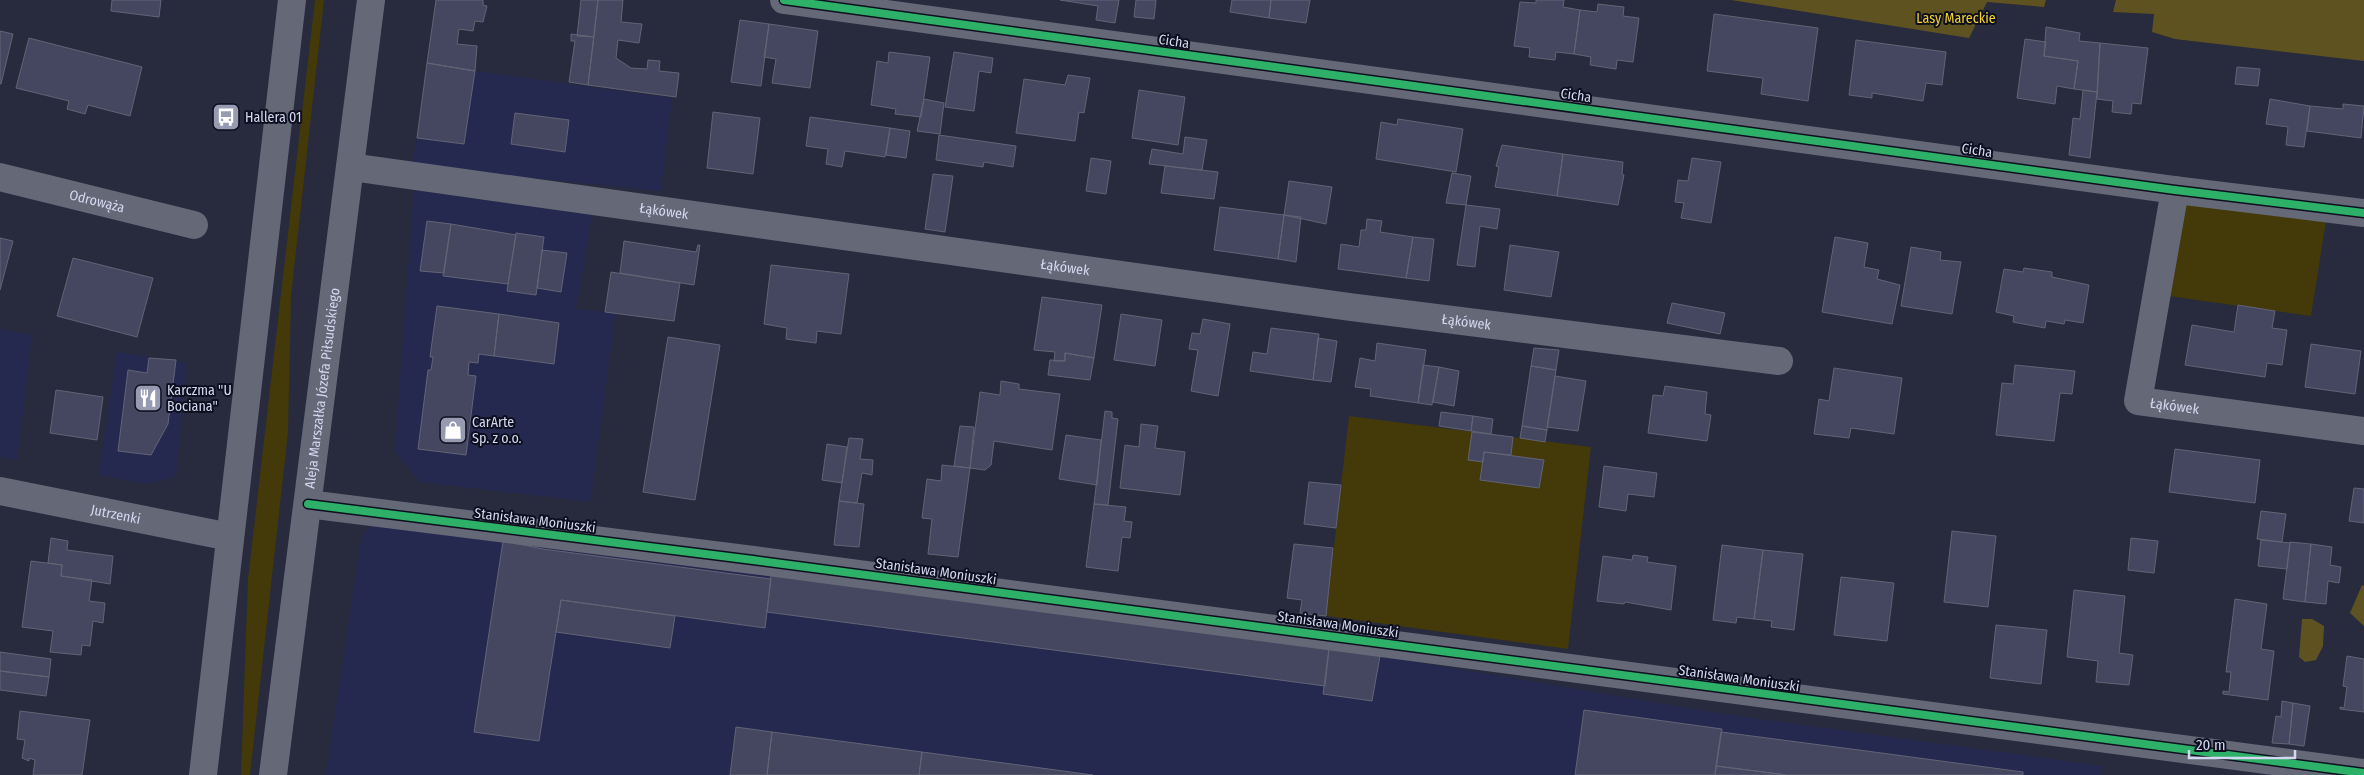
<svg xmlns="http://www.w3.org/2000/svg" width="2364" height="775" font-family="'Fira Sans Condensed',sans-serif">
  <rect width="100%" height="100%" fill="#282a3e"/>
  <path fill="#25294f" d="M475,71L672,98L661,191L412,166L417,138Z
    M414,190L592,215L576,309L616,313L590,502L420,482L395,451Z
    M0,329L32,335L17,460L0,457Z
    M117,352L187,363L176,476L148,484L99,475Z
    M374,524L1380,656L1724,714L2103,766L2101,775H326L362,535Z"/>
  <path fill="#433909" d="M315,0H324L291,296L288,432L250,775H241L248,579Z
    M2180,203L2326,221L2311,316L2168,296Z
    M1349,416L1591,447L1568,649L1326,616Z"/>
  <path fill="#5e5320" d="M1731,0H2046L2044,7L1987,2L1969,38Z
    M2116,0H2364V61L2175,39L2152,32L2154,14L2113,12Z
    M2362,585L2364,586V626L2350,613Z
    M2302,619H2312L2324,626L2323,646L2316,660L2305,662L2299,657Z"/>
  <path fill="#454760" stroke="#626475" d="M112,0H161L159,17L111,11Z
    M436,0H483V5L487,6L483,22L475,21L473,31L459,29L457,44L477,46L475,71L427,63Z
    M581,0H598L594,37L577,36Z
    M598,0H623L621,22L642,24L639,43L618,40L616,58L631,68L647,69L648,60L660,61L659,71L679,73L676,97L588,85Z
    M1060,0H1119L1115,23L1096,20L1098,6Z
    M1136,0H1156L1154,19L1134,17Z
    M1232,0H1271L1269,18L1230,12Z
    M1271,0H1310L1306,23L1269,18Z
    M1536,0H1564L1563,7L1580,10L1574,54L1556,52L1555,60L1529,57L1530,48L1514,46L1520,2L1536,3Z
    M1598,4L1624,7L1623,16L1639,18L1633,62L1617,60L1616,69L1590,65L1591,57L1574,54L1580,10L1597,12Z
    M1714,14L1818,28L1808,101L1761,94L1763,78L1707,71Z
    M740,20L769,24L761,86L731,82Z
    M769,24L818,31L810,88L772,83L776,59L764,57Z
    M2046,27L2080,33L2079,41L2100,43L2097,92L2074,89L2078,61L2044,56Z
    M0,31L13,34L1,84H0Z
    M571,34L594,37L588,85L569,82L575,41H571Z
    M29,38L142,67L130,116L88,105L85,114L67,109L69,101L16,88Z
    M2025,39L2046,42L2044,56L2078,61L2074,89L2057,86L2055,104L2017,98Z
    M1856,40L1946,52L1942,85L1926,83L1923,101L1872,93V98L1849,95Z
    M2100,43L2148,48L2141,104L2132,103L2131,114L2112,112L2113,101L2097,99Z
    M889,52L930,57L921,117L895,114L896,109L871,105L877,61L888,63Z
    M954,52L993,58L991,73L979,71L974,111L945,107Z
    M427,63L475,71L464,144L417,138Z
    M2237,67L2260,69L2258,86L2235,84Z
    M1068,75L1090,78L1084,113L1079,112L1075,141L1016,133L1024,79L1065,85Z
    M1139,90L1185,97L1178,145L1132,138Z
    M2083,90L2097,92L2090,158L2069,155L2073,118L2080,119Z
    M924,99L944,103L940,134L917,131Z
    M2270,99L2310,106L2304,147L2286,145L2288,127L2266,124Z
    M2343,104L2364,106L2361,138L2307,131L2310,106L2343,109Z
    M713,112L760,118L753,174L707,168Z
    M515,113L569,120L565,152L511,144Z
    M810,117L890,128L885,157L845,151L842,167L826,164L828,149L806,146Z
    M1398,119L1463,129L1456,172L1376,159L1381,122L1397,125Z
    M890,128L910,131L906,158L886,155Z
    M939,135L1016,146L1013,167L984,162L983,167L936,160Z
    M1185,137L1207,140L1202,170L1149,164L1152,149L1183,154Z
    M1502,145L1563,154L1557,196L1495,187L1499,167L1496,166Z
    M1563,154L1623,162L1622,174L1624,175L1618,205L1557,196Z
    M1091,158L1111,161L1106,194L1086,191Z
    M1692,158L1721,162L1711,223L1681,218L1684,203L1675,202L1678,180L1688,181Z
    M1165,166L1218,172L1214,199L1161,193Z
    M1452,173L1471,176L1466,205L1446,203Z
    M933,174L953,176L945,232L925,229Z
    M1289,181L1332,187L1326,224L1284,215Z
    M1466,205L1500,209L1497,229L1480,226L1475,267L1457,265Z
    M1220,207L1284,215L1278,259L1214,250Z
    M1284,215L1301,217L1296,262L1278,259Z
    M1367,219L1382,221L1380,232L1413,237L1406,278L1338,269L1341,244L1359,247L1361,230H1366Z
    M427,221L451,224L444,273L420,271Z
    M451,224L516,235L508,284L443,276Z
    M516,233L544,237L536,295L507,291Z
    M1413,237L1434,239L1429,281L1406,278Z
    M1835,237L1868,243L1864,267L1879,270L1877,279L1900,285L1892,324L1822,312Z
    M0,238L13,241L0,290Z
    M624,241L696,252L698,245H700L694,285L620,273Z
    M1510,245L1559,252L1551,297L1504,290Z
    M1911,247L1941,252L1940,260L1961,262L1952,314L1901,306Z
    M542,250L567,253L561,292L537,288Z
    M73,258L153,278L137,337L57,316Z
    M771,265L849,274L841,334L817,331L816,343L786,339L787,328L764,324Z
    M2024,268L2052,272V277L2089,285L2083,323L2065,320L2064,324L2046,321L2045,328L2013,322L2014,316L1996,312L2004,269L2023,272Z
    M611,272L680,283L674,321L605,312Z
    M1042,297L1102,305L1094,358L1065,353V361H1054L1055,352L1034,350Z
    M1672,303L1725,313L1720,334L1667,323Z
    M2238,305L2275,311L2272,328L2287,330L2282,365L2267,363L2265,377L2185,365L2192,325L2234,332Z
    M437,306L499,314L494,356L479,354L478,363L469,362L468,375L476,376L466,455L418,449L428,370H431L433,357H430Z
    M499,314L559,323L554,364L494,356Z
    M1121,314L1162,320L1155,366L1114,360Z
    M1203,319L1230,324L1218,396L1191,391L1198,350L1189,349L1192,333L1200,334Z
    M1271,328L1319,334L1313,380L1250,371L1253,352L1267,354Z
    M668,337L720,345L695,500L643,492Z
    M1318,338L1337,341L1331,382L1313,380Z
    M1377,343L1426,350L1418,403L1370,396L1371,389L1355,387L1360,358L1375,361Z
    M2311,344L2361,351L2355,394L2305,387Z
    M1534,348L1559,350L1556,370L1531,366Z
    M1065,353L1094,358L1090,380L1048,375L1050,360L1065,361Z
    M149,358L176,360L168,424L151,455L118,451L128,370L147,373Z
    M1423,365L1439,367L1432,405L1418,403Z
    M2015,365L2075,371L2072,394L2060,393L2054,441L1996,435L2002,383L2013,384Z
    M1531,366L1556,370L1547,430L1522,426Z
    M1439,367L1459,371L1454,406L1433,402Z
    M1834,368L1902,378L1894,434L1851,428L1849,438L1814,434L1819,399L1829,401Z
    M1555,376L1586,381L1578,431L1547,427Z
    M1001,381L1019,384V389L1060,394L1052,450L994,441L991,465L985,470L970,468L980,392L1000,395Z
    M1665,386L1707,392L1705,414L1711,415L1707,441L1648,433L1653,395L1663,396Z
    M56,390L103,397L97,440L50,433Z
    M1105,411L1112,412V418L1118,419L1108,505L1094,504Z
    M1441,412L1473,416L1471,431L1439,426Z
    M1473,416L1493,419L1491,434L1471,431Z
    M1141,424L1158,426L1155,448L1185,452L1180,495L1120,488L1125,445L1139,447Z
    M960,426L974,427L970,468L954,466Z
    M1522,426L1547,430L1545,442L1520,438Z
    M1472,432L1513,437L1511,455L1484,452L1483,462L1468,460Z
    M1066,435L1101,440L1097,485L1059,479Z
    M849,438L863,439L860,459L873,460L872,475L862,473L857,503L839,501Z
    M827,444L847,447L842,483L822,480Z
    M2175,449L2260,460L2255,503L2169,492Z
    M1484,452L1544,460L1539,488L1480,480Z
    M942,465L970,468L958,557L928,554L932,519L922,518L927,479L941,481Z
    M1604,466L1657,473L1654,497L1628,494L1626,511L1599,507Z
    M1309,482L1341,485L1336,528L1304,524Z
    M2354,488L2364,489V523L2349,521Z
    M839,501L864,504L859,547L834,545Z
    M1094,504L1126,507L1124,521L1132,522L1130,538L1122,537L1118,571L1086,567Z
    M2261,511L2286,514L2282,542L2257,539Z
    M1952,531L1996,536L1988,607L1944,602Z
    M51,538L68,541L67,550L113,556L110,584L61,576L62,565L48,563Z
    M2131,538L2158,541L2154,573L2128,570Z
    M2261,540L2290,543L2287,569L2258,566Z
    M503,541L543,549L771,579L765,628L561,600L539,741L474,732Z
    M2290,542L2311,544L2305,602L2283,599Z
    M1294,544L1333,548L1326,616L1300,613L1302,600L1287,598Z
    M2311,544L2332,547L2330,565L2341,567L2339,583L2328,581L2326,604L2305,602Z
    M1722,545L1763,550L1754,619L1737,617L1736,623L1713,620Z
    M1763,550L1803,554L1794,630L1771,627L1772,621L1754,619Z
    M1633,555L1648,557L1647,562L1676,566L1671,610L1625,602L1624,604L1597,601L1603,556L1632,560Z
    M31,561L62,565L61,576L92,580L89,601L105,603L103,623L93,621L90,646L82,645L81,655L50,652L53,631L22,627Z
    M771,575L1329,649L1325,686L767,612Z
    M1841,577L1894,583L1887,641L1834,635Z
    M2074,590L2125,596L2119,653L2133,655L2129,685L2096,682L2098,661L2067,657Z
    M2235,599L2267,604L2261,649L2274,651L2268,700L2223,694V691L2229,692L2231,672H2226Z
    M561,600L675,616L670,648L556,632Z
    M1996,625L2047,630L2041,684L1990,678Z
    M1329,649L1380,656L1372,701L1323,694Z
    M0,652L51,659L49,677L0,671Z
    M2347,656L2364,659V712L2340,709V707L2344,708L2347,687L2343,686Z
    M0,671L49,677L46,696L0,690Z
    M2282,701L2293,703L2289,744L2272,743L2276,716L2281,717Z
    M2293,703L2310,706L2304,746L2289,744Z
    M1584,710L1722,729L1715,775H1575Z
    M20,711L90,720L82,775H33L35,760L29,758V761L22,758L25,740L17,739Z
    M736,727L772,732L767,775H730Z
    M772,732L922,752L919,775H767Z
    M1721,732L1859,750L2023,772V775H1787L1716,766Z
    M922,752L1093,775H919Z
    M1716,766L1787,775H1715Z"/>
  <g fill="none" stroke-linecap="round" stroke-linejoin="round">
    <g stroke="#656877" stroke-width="28">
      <path d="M784,0L2175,190L2364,213"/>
      <path id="s1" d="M351,167L1350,307L1779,361"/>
      <path id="s2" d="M0,177L194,225"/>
      <path id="s3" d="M2175,190L2138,401L2364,431"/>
      <path id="s4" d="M0,491L230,537"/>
      <path d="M308,504L753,560L2364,773"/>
    </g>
    <g stroke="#656877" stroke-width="28">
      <path d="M203,775L292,0"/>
      <path id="s5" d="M273,775L371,0"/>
    </g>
    <g stroke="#0d0f1e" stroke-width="11">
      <path id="cycleway" d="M784,0L2175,190L2364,213
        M308,504L753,560L2364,773"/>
    </g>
    <use href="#cycleway" stroke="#2db169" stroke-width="8"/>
  </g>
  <defs>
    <g id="bus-square" transform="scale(1.4375)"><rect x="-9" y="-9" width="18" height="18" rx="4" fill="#979bb2" stroke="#0d0f1e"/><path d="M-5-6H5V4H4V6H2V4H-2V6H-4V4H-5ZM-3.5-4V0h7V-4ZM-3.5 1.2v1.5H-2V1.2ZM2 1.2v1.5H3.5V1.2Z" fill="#fff"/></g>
    <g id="restaurant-square" transform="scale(1.4375)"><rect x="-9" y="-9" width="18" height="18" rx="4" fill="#979bb2" stroke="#0d0f1e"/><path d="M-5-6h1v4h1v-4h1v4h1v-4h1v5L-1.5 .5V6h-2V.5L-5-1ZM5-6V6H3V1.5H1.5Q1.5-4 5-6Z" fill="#fff"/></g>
    <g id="shop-square" transform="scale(1.4375)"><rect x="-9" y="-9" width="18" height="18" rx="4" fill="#979bb2" stroke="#0d0f1e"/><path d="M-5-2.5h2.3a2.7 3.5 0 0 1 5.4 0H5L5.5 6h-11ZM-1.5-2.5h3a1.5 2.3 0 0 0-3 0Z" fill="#fff"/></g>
  </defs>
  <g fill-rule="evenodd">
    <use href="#bus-square" x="226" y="117"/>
    <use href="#restaurant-square" x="148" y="398"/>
    <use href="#shop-square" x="453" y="430"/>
  </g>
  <g text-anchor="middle" stroke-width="4" stroke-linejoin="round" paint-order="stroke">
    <g font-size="14" fill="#f4d230" stroke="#0d0f1e">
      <text x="1956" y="23">Lasy Mareckie</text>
    </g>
    <g font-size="14" fill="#d3d8f0" stroke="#0d0f1e">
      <text transform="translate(1174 41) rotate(8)" y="5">Cicha</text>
      <text transform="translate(1576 95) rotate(8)" y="5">Cicha</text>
      <text transform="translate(1977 150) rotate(8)" y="5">Cicha</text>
      <text dy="5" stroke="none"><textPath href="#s2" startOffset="100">Odrowąża</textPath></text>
      <text dy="5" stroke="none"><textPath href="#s1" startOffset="316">Łąkówek</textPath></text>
      <text dy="5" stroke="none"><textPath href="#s1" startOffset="721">Łąkówek</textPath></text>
      <text dy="5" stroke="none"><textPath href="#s1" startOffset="1126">Łąkówek</textPath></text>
      <text dy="5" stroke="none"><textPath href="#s5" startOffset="390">Aleja Marszałka Józefa Piłsudskiego</textPath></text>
      <text dy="5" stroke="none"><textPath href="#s3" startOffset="251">Łąkówek</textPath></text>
      <text dy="5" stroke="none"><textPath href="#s4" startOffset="118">Jutrzenki</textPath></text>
      <text transform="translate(535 520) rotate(7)" y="5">Stanisława Moniuszki</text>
      <text transform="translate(936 571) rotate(8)" y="5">Stanisława Moniuszki</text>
      <text transform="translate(1338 624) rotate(8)" y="5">Stanisława Moniuszki</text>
      <text transform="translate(1739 678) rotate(8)" y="5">Stanisława Moniuszki</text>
    </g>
    <g font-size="14" fill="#d3d8f0" stroke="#0d0f1e" text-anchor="start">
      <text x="245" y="122">Hallera 01</text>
      <text x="167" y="395">Karczma "U<tspan x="167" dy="16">Bociana"</tspan></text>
      <text x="472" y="427">CarArte<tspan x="472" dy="16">Sp. z o.o.</tspan></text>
    </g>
  </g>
  <path d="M2189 750v8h106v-8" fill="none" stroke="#d3d8f0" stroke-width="2.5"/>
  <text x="2196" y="750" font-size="15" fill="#d3d8f0" stroke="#0d0f1e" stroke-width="4" paint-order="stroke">20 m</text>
</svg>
